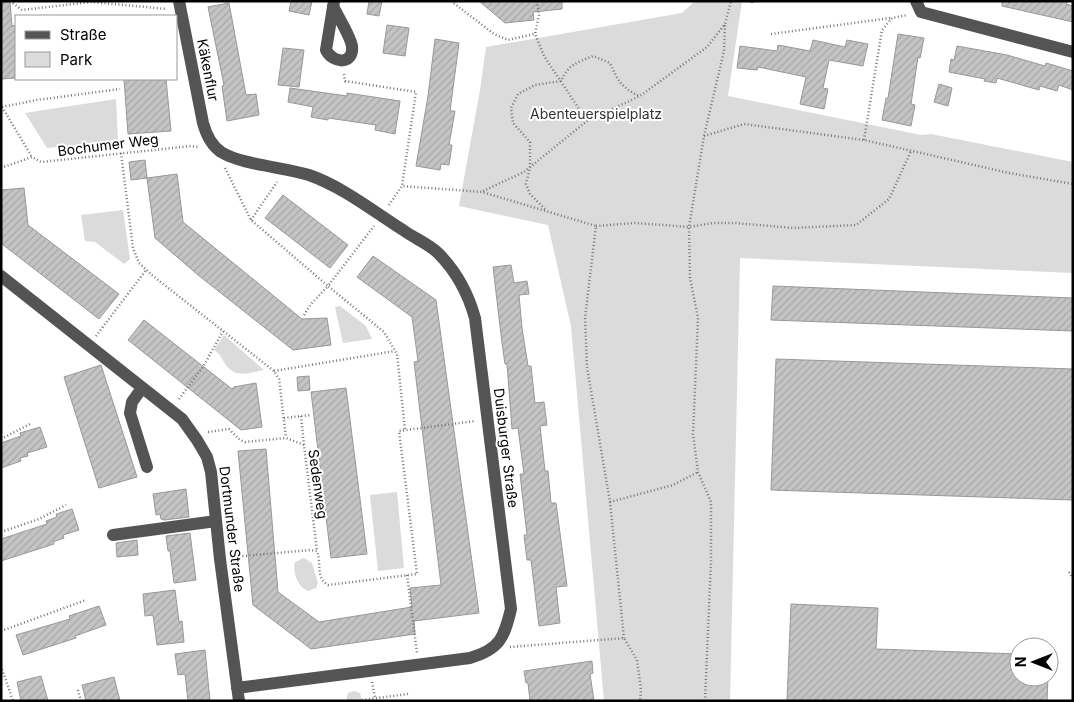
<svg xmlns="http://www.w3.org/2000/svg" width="1074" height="702" font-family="Inter,sans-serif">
  <defs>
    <pattern id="building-hatch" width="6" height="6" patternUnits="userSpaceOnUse" patternTransform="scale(1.25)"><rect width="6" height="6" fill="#c4c4c4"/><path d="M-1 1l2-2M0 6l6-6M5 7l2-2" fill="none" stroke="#a7a7a7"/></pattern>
  </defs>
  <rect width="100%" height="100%" fill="#fff"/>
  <path fill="#dbdbdb" d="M695,1H742L728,96L921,135L931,134L1073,162V273L740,258L730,701H604L571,326L548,225L459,206L480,90L486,47L682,13Z
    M116,99L118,140L47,148L25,113Z
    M123,210L130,259L124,264L95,242L85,241L81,215Z
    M340,306L366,326L372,339L343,343L335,307Z
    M224,335L264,370C249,373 233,379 224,362C221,357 219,353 214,350Z
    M397,492L404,568L378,571L370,495Z
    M304,558L312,563L318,583L316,588L308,591C298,587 292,572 295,562Z
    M354,691L360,693L362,701H346L348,693Z"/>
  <path fill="url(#building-hatch)" stroke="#989898" d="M291,1H312L309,15L289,11Z
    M369,1H382L379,16L367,14Z
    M479,1H562V9L533,12L534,20L505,23Z
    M1002,1H1067L1066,4L1073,6V22L1002,6Z
    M10,2L12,26L16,25V78L1,79V3Z
    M229,3L246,95L256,94L259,115L227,121L222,86L224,85L208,7Z
    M387,25L409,28L405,56L383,53Z
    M898,34L924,38L920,58L918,57L911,104L915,105L911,126L882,120L886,98H888Z
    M435,39L459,43L450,111H455L449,145H452L449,165L441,164L440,170L416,166L428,96Z
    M813,40L845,47L847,40L868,44L863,66L829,60L823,88L828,89L824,109L800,104L806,77L758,67L757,70L737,68L740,46L777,51L778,45L810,51Z
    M957,46L1007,55L1045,66L1046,63L1073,71V90L1059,85L1057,91L1040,86L1039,90L997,78L996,83L984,81L985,79L949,72L951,59L954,60Z
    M283,48L304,50L299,87L278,85Z
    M124,79H166L171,131L128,134Z
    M939,84L952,88L948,106L934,102Z
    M290,88L347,96V93L400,101L395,134L375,130L376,125L328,118V120L311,117L313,107L288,102Z
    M145,160L147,178L177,174L183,222L302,319L327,318L331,345L293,350L198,275L155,238L147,178L131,180L129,162Z
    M24,188L28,225L119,294L99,319L2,244L1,190Z
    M283,195L348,245L330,268L265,218Z
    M373,256L436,300L479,613L414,621L415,634L311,649L253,605L238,451L266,449L278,592L319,622L412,607L410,588L441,585L414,362L418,361L412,317L357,277Z
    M511,265L514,283L527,281L529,294L519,295L522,328L528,366H531L535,403L544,402L547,425L540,426L545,471H548L551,503H556L567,586L556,587L560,623L539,626L531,560H527L524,535H527L520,474H524L518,428L512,429L507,364H505L502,343L493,267Z
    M773,286L1073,298V331L771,320Z
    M144,320L232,389L234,387L256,383L262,427L241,430L128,340Z
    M776,359L1073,369V500L771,490Z
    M101,365L137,477L99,488L64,377Z
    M309,376L310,390L298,391L297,377Z
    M346,388L367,554L331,558L311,392Z
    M40,427L47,447L27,453L28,456L20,458L21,461L1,468V443L21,436L20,433Z
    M186,489L189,517L164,520L161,519L160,514L156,515L153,494Z
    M72,509L79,530L63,535L64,538L53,542L54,544L1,561V539L47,524L46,521L57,517L56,514Z
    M190,533L196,580L174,583L170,551H168L166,536Z
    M137,540L138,555L117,557L116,543Z
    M175,590L179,622L182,621L184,642L157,645L153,615L145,616L143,594Z
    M791,604L878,608L876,649L1019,654V677H1048L1047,701H787Z
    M99,606L106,625L75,636L76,638L23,655L16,635L70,619L69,616Z
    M205,650L210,701H188L185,674L178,675L175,654Z
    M592,661L593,673L590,674L594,701H530L528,683H526L524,671Z
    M41,676L48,701H21L17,682Z
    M114,677L120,701H86L82,685Z"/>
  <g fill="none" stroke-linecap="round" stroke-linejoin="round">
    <path stroke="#767676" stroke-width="2.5" stroke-dasharray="1 2.5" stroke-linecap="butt" d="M10,1L22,10L91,2L167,9
      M451,1L494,34L508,40L534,34
      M537,1L539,15L535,34L544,56L587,121
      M752,3V1
      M771,34L891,18
      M344,74L345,81L416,92L402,186
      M2,107L37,100L120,89
      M2,107L32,157
      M704,136L744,124L864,140L1009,173L1073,184
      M864,140L882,30L892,18L908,15
      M121,153L133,248L139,263L153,276L274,371L279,379L286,438
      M1,168L32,157L41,162L191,146L198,147
      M225,168L251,220L328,286L374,226
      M483,191L524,172L587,121L640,96L707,47L725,24L731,1
      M389,205L402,186L482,192L596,226L585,318L587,367L610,502L624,638
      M545,209L530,194L526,184L530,167V142L513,123L511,108L518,94L535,85L561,81C569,64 576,63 593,56L610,63C618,81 621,87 639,96
      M251,220L277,182
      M596,226L635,223L689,227L713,223H735L793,228L856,225L889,199L911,151
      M304,315L311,304L328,286L384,332L397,354L405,430
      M96,336L146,270
      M274,371L395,351
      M179,399L203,367L223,331
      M301,416L304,445
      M284,418L311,415
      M208,432L229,429L240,440L245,442L286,438L304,445L317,551
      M1,439L32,423
      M610,502L673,485L698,472
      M1,532L39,519L66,505
      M232,557L311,550L317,551C322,564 315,577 328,585L417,574L399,431L475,421
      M1069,572L1073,578
      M407,575L417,653
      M1,631L86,600
      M510,647L624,638L637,660L641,690L640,701
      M1,666L13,701
      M372,682L375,698
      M78,690L81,701
      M362,700L408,694
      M705,701L711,561V502L698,472L693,434L698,318L690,278L689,227L704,136L724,51L725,24"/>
    <path stroke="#545454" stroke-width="12" d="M179,1L203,123C206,134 211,145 221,152C242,165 284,167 309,175C343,187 373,211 403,230C414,238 429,244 438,253C457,272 468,293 475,318L511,609C504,638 500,649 470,658L237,688
      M916,1L921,12L1073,52
      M333,6C338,17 350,35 352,46C354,65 333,64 326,50L334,1
      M1,276L182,419L197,440L207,457L211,472L220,559L239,701
      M142,388L132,402L130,413L147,467
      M113,535L216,521"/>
  </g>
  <g text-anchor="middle" stroke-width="4" stroke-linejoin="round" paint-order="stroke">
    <g font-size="14" fill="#000" stroke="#fff">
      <text transform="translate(208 70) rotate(79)" y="5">Käkenflur</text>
      <text transform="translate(108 145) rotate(-7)" y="5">Bochumer Weg</text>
      <text transform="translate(506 448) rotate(83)" y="5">Duisburger Straße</text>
      <text transform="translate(318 484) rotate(82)" y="5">Sedenweg</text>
      <text transform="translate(232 529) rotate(83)" y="5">Dortmunder Straße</text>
    </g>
    <g font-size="14" fill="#323232" stroke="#fff">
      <text x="596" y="119">Abenteuerspielplatz</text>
    </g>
  </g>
  <rect width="1074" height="702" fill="none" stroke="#000000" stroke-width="5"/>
  <rect x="15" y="15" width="162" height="65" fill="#ffffff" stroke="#999999"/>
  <rect x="25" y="31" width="25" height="8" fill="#545454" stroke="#999999"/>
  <text x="60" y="40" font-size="15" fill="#000000">Straße</text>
  <rect x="25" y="52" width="25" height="15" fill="#dbdbdb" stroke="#999999"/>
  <text x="60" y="65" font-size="15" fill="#000000">Park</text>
  <g transform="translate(1034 662) rotate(270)"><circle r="24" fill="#ffffff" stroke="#999999"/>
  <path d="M0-4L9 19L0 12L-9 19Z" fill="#000000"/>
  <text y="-8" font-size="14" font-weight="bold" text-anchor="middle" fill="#000000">N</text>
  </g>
</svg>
